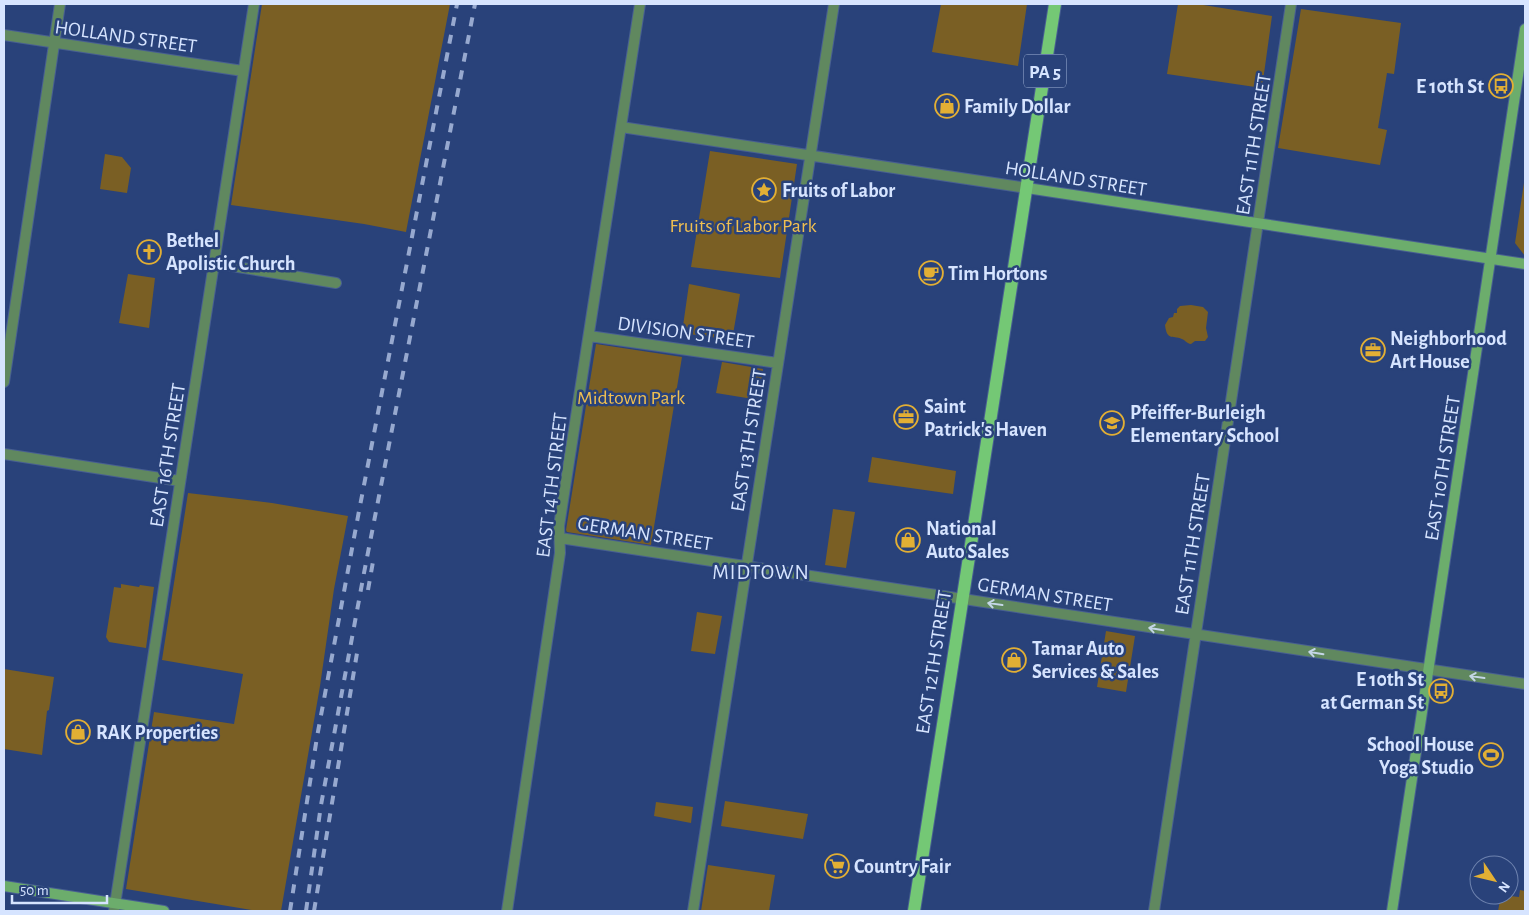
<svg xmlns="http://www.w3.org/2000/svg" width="1529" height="915" font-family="'Alegreya Sans',sans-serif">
  <rect width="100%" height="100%" fill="#29427a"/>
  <path fill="#7a5f24" d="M262,4H450L406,232L364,224L231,205Z
    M941,4H1027L1018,66L932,52Z
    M1178,4H1197L1272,16L1262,88L1167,74Z
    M1301,9L1401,23L1394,74L1387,73L1378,128L1387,130L1380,165L1278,148Z
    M710,151L797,164L780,278L691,267Z
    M105,154L122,157L131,168L127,193L100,189Z
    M1525,176V256L1515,243Z
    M128,274L155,278L149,328L119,323Z
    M689,284L740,294L732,340L682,333Z
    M1191,305L1203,307L1208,312L1206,328L1208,337L1205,341H1195L1191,344C1189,344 1186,342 1184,340C1173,334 1167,342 1165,325L1169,318L1173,317L1174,313H1177V309L1180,306Z
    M596,344L682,357L651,545L567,532L566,530Z
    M722,362L763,369L759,400L716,393Z
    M872,457L956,471L953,494L868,482Z
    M188,493L272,503L348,516L334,589L320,686L281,911H257L126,889L154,712L234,724L243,674L162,660Z
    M833,509L855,512L846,568L825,565Z
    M121,584L139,587L140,585L154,587L146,648L109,642L106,637L114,587L121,588Z
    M697,612L722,616L715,654L691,651Z
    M1106,631L1135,636L1126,692L1097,687Z
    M4,669L54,677L49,710L47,711L42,755L4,749Z
    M725,801L808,814L803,839L721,826Z
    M656,802L693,807L691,823L654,816Z
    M708,865L775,875L769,911H701Z
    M1520,890L1525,891V911H1498L1501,895L1519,897Z"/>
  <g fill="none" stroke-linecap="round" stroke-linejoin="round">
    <g stroke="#485f92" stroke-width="12">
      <path id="street" d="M4,35L243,71
        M621,127L1027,188
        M213,263L336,283
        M589,336L778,363
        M4,382L60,4
        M4,454L180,481
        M560,538L1525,684
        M114,911L254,4
        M507,911L560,553L559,526L640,4
        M693,911L834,4
        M1154,911L1291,4"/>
    </g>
    <g stroke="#485f92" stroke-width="12">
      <path id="secondary" d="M1027,188L1525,264
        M4,886L164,911
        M1392,911L1525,29"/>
    </g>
    <g stroke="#485f92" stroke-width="14">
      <path id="primary" d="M914,911L1055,4"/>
    </g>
    <use href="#street" stroke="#60885f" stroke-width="10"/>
    <use href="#secondary" stroke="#6cad6c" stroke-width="10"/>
    <use href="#primary" stroke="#74c875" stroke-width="12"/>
    <path stroke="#97a9cf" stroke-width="4" stroke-dasharray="9 9" stroke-linecap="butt" d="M368,590L374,556
      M290,911L317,737L359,511L457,4
      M306,911L321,805L364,573L475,4
      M314,911L358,647"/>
  </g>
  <defs><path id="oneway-shaft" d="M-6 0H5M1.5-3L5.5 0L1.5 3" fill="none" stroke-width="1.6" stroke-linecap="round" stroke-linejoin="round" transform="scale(1.25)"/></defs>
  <g stroke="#c4d6e7">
    <use href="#oneway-shaft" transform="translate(995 604) rotate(-172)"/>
    <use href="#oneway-shaft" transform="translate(1156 629) rotate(-171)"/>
    <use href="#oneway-shaft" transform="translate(1316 653) rotate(-171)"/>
    <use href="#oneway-shaft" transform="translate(1477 677) rotate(-172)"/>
  </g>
  <defs>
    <g id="bus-ring" transform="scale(1.25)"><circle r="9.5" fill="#29427a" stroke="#e2af34" stroke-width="1.5"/><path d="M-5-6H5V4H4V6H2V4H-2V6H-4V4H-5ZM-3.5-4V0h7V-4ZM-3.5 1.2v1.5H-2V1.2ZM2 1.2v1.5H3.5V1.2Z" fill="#e2af34"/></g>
    <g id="shop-ring" transform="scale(1.25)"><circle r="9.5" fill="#29427a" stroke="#e2af34" stroke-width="1.5"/><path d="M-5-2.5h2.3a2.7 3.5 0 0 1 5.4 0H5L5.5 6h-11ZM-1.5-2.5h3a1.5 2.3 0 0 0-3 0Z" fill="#e2af34"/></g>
    <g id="sight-ring" transform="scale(1.25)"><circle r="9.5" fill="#29427a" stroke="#e2af34" stroke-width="1.5"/><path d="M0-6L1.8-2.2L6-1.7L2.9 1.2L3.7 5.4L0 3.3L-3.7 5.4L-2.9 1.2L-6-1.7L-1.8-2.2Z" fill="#e2af34"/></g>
    <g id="church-ring" transform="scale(1.25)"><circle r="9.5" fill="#29427a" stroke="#e2af34" stroke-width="1.5"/><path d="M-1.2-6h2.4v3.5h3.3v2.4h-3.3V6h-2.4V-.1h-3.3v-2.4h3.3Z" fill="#e2af34"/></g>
    <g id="cafe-ring" transform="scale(1.25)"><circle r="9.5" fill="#29427a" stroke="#e2af34" stroke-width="1.5"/><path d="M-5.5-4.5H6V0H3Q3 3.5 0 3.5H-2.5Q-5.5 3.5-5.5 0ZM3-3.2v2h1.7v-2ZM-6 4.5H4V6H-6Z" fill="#e2af34"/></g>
    <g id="office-ring" transform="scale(1.25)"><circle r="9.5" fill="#29427a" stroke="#e2af34" stroke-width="1.5"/><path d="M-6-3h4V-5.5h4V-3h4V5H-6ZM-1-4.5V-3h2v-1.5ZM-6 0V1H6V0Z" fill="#e2af34"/></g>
    <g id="school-ring" transform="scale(1.25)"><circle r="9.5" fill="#29427a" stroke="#e2af34" stroke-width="1.5"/><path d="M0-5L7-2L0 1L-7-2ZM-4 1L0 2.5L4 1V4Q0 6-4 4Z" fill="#e2af34"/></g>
    <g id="stadium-ring" transform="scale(1.25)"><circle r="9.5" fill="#29427a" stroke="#e2af34" stroke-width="1.5"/><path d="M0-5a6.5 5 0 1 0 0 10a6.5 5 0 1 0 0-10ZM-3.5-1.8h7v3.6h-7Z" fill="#e2af34"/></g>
    <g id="supermarket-ring" transform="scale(1.25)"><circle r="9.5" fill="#29427a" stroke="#e2af34" stroke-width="1.5"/><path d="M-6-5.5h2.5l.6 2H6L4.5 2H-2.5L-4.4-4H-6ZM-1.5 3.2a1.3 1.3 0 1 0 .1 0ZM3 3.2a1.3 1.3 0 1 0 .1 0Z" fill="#e2af34"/></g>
  </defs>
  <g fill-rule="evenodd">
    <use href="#bus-ring" x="1501" y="86"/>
    <use href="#shop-ring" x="947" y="106"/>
    <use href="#sight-ring" x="764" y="190"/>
    <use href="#church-ring" x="149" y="252"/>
    <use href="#cafe-ring" x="931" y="273"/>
    <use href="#office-ring" x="1373" y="350"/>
    <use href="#office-ring" x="906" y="417"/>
    <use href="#school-ring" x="1112" y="423"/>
    <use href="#shop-ring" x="908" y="540"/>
    <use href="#shop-ring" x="1014" y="660"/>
    <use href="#bus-ring" x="1441" y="691"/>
    <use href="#shop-ring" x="78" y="732"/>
    <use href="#stadium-ring" x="1491" y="755"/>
    <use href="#supermarket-ring" x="837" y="866"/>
  </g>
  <g text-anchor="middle" stroke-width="5" stroke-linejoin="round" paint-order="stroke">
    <rect fill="#29427a" stroke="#a2b3d7" stroke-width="1" x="1024" y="54.5" width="42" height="33" rx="4"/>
    <g font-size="19" font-weight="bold" fill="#d6e4ff">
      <text x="1045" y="78">PA 5</text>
    </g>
    <g font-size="20" fill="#d6e4ff" stroke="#29427a">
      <text transform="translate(126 36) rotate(8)" y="7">HOLLAND STREET</text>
      <text transform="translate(1253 144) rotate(-81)" y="7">EAST 11TH STREET</text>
      <text transform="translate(1076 178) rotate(9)" y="7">HOLLAND STREET</text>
      <text transform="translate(686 332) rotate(8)" y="7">DIVISION STREET</text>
      <text transform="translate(748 440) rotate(-81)" y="7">EAST 13TH STREET</text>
      <text transform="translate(167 455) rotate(-81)" y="7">EAST 16TH STREET</text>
      <text transform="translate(1442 468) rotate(-81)" y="7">EAST 10TH STREET</text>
      <text transform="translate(551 485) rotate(-83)" y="7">EAST 14TH STREET</text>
      <text transform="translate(645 533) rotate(9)" y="7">GERMAN STREET</text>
      <text transform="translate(1192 544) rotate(-81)" y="7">EAST 11TH STREET</text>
      <text transform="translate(1045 594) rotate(9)" y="7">GERMAN STREET</text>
      <text transform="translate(933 662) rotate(-81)" y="7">EAST 12TH STREET</text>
    </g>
    <g font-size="20" font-weight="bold" fill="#d6e4ff" stroke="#29427a" text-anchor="start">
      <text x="1484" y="93" text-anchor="end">E 10th St</text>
      <text x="964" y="113">Family Dollar</text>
      <text x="782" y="197">Fruits of Labor</text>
      <text x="166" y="247">Bethel<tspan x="166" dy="23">Apolistic Church</tspan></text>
      <text x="948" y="280">Tim Hortons</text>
      <text x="1390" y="345">Neighborhood<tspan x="1390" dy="23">Art House</tspan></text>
      <text x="924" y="413">Saint<tspan x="924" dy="23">Patrick's Haven</tspan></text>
      <text x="1130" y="419">Pfeiffer-Burleigh<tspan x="1130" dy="23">Elementary School</tspan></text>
      <text x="926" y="535">National<tspan x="926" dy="23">Auto Sales</tspan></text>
      <text x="1032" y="655">Tamar Auto<tspan x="1032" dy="23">Services &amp; Sales</tspan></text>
      <text x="1424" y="686" text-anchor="end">E 10th St<tspan x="1424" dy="23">at German St</tspan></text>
      <text x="96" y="739">RAK Properties</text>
      <text x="1474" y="751" text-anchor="end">School House<tspan x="1474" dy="23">Yoga Studio</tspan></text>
      <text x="854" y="873">Country Fair</text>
    </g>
    <g font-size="20" fill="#f0bf50" stroke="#29427a">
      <text x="743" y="232">Fruits of Labor Park</text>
      <text x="631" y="404">Midtown Park</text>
    </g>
    <g font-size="21" letter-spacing="1" fill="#d6e4ff" stroke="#29427a">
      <text x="761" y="579">MIDTOWN</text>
    </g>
  </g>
  <rect width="1529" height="915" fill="none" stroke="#d6e4ff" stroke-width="10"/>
  <g transform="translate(1494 880) rotate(125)"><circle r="24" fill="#29427a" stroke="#6e83af"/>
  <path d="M0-4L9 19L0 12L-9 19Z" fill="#e2af34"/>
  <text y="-8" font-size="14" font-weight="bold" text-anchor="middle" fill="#d6e4ff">N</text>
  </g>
  <path d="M12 895v8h95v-8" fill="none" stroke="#d6e4ff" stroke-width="2.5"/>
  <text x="20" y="895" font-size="15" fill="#d6e4ff" stroke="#29427a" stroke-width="4" paint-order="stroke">50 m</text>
</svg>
